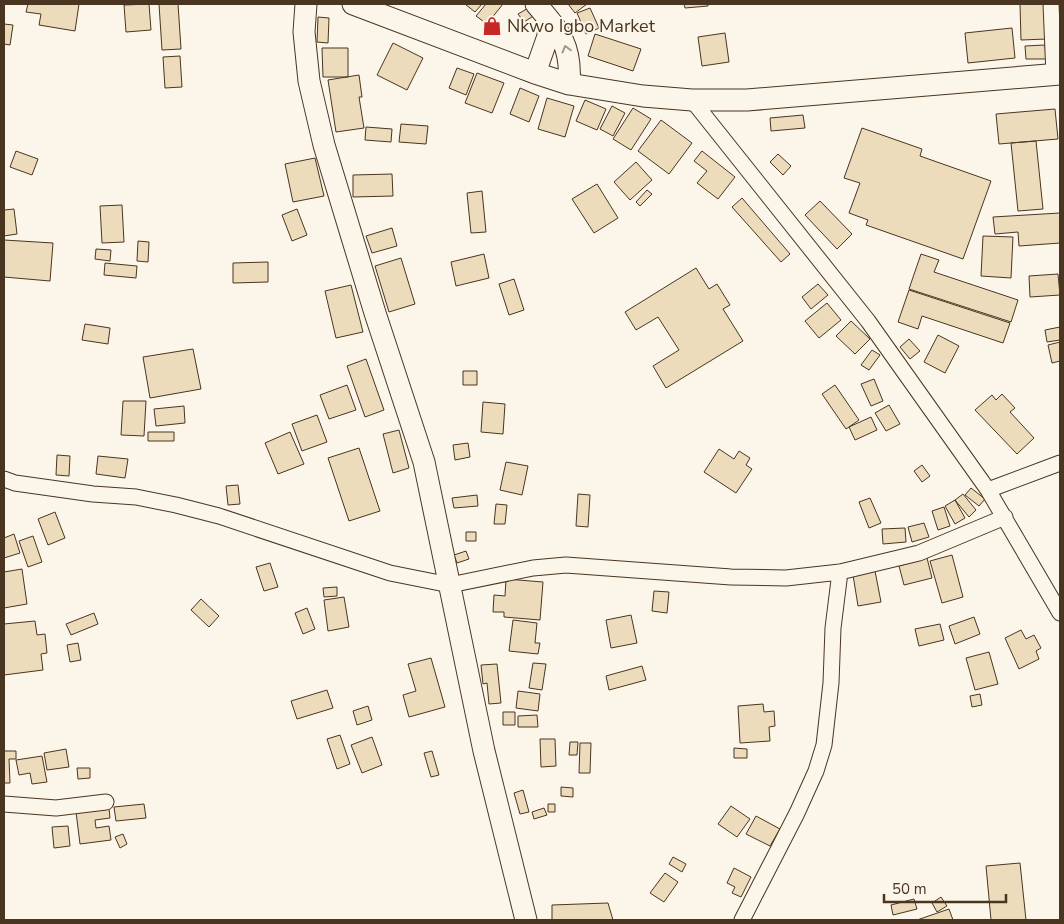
<svg xmlns="http://www.w3.org/2000/svg" width="1064" height="924" font-family="'Nunito Sans',sans-serif">
  <rect width="100%" height="100%" fill="#fbf6e9"/>
  <path fill="#ecdcbc" stroke="#4a3520" d="M28,4H79L75,31L39,25L41,14L26,12Z
    M149,4L151,30L126,32L124,5Z
    M159,4H178L181,49L162,50Z
    M465,4H482L475,12Z
    M486,4H503L487,24L476,16Z
    M568,4H587L575,13Z
    M684,4H708V6L685,8Z
    M1020,4H1046L1047,39L1021,40Z
    M530,7L535,15L524,22L518,14Z
    M590,8L599,28L586,34L577,13Z
    M318,17L329,18L328,43L317,42Z
    M4,24L13,25L10,45L4,44Z
    M1012,28L1015,58L968,63L965,33Z
    M725,33L729,62L702,66L698,37Z
    M595,34L641,49L633,71L588,56Z
    M393,43L423,58L407,90L377,75Z
    M1045,45L1046,59H1026L1025,46Z
    M322,48H348V77H323Z
    M180,56L182,87L165,88L163,57Z
    M457,68L474,74L466,95L449,88Z
    M477,73L504,83L492,113L465,103Z
    M359,75L362,97H359L364,128L336,132L328,80Z
    M520,88L539,96L529,122L510,114Z
    M547,98L574,106L565,137L538,129Z
    M585,100L606,109L597,130L576,121Z
    M612,106L625,113L613,136L600,129Z
    M633,108L651,119L631,150L613,139Z
    M1055,109L1058,139L999,144L996,114Z
    M803,115L805,128L771,131L770,118Z
    M661,120L692,143L669,174L638,151Z
    M401,124L428,126L426,144L399,142Z
    M366,127L392,129L391,142L365,140Z
    M862,128L922,149L920,156L991,181L963,259L866,225L868,220L849,213L860,183L844,178Z
    M1036,141L1043,209L1018,211L1011,143Z
    M16,151L38,159L32,175L10,167Z
    M702,151L735,177L718,199L697,183L707,171L694,161Z
    M778,154L791,166L783,175L770,162Z
    M315,158L324,196L293,202L285,164Z
    M636,162L652,180L630,200L614,182Z
    M392,174L393,196L353,197V175Z
    M597,184L618,218L594,233L572,199Z
    M647,190L652,194L640,206L636,202Z
    M482,191L486,232L471,233L467,193Z
    M742,198L790,254L781,262L732,207Z
    M820,201L852,234L837,249L805,215Z
    M122,205L124,242L102,243L100,206Z
    M14,209L17,234L4,236V210Z
    M297,209L307,235L292,241L282,215Z
    M1060,213V243L1019,246L1018,232L995,234L993,217Z
    M392,228L397,246L372,253L366,236Z
    M983,236L1013,237L1011,278L981,276Z
    M4,240L53,243L50,281L4,277Z
    M138,241L149,242L148,262L137,261Z
    M96,249L111,250L110,261L95,259Z
    M484,254L489,278L456,286L451,262Z
    M921,254L939,260L934,272L1018,300L1011,322L909,289Z
    M401,258L415,304L389,312L375,266Z
    M268,262V282L233,283V263Z
    M105,263L137,266L136,278L104,275Z
    M696,268L709,289L717,284L730,305L723,309L743,341L666,388L653,366L679,350L658,317L636,330L625,312Z
    M1058,274L1060,295L1030,297L1029,276Z
    M514,279L524,310L509,315L499,284Z
    M818,284L828,295L811,309L802,297Z
    M351,285L363,332L336,338L325,291Z
    M909,290L1010,323L1003,343L922,316L918,329L898,322Z
    M827,303L841,320L819,338L805,321Z
    M851,321L870,339L855,354L836,336Z
    M85,324L110,328L108,344L82,340Z
    M1060,327V340L1047,342L1045,330Z
    M938,335L959,346L945,373L924,362Z
    M909,339L920,351L910,359L900,347Z
    M1060,342V361L1052,363L1048,345Z
    M193,349L201,389L150,398L143,357Z
    M872,350L880,355L869,370L861,365Z
    M366,359L384,410L365,417L347,366Z
    M463,371H477V385H463Z
    M874,379L883,401L871,406L861,384Z
    M347,385L356,410L329,419L320,395Z
    M835,385L859,420L846,429L822,394Z
    M1002,394L1015,408L1010,412L1034,438L1017,454L975,410L992,395L996,400Z
    M123,401H146L144,436L121,435Z
    M483,402L505,404L503,434L481,432Z
    M889,405L900,424L886,431L875,413Z
    M184,406L185,423L156,426L154,409Z
    M317,415L327,442L302,451L292,424Z
    M871,417L877,430L855,440L849,427Z
    M399,430L409,468L393,473L383,434Z
    M148,432H174V441H148Z
    M290,432L304,464L278,474L265,443Z
    M468,443L470,457L455,460L453,445Z
    M359,448L380,511L349,521L328,458Z
    M719,449L734,459L739,451L750,458L746,465L752,469L736,493L704,472Z
    M57,455L70,456L69,476L56,475Z
    M98,456L128,459L125,478L96,474Z
    M506,462L528,466L522,495L500,490Z
    M922,465L930,476L922,482L914,471Z
    M238,485L240,504L228,505L226,486Z
    M971,488L985,499L979,506L965,495Z
    M578,494L590,495L588,527L576,526Z
    M963,494L976,510L969,517L955,500Z
    M477,495L478,506L454,508L452,498Z
    M870,498L881,523L869,528L859,502Z
    M955,500L965,518L955,524L945,506Z
    M496,504L507,505L505,524H494Z
    M944,507L950,526L938,530L932,511Z
    M55,512L65,538L48,545L38,519Z
    M924,523L929,537L912,542L908,527Z
    M905,528L906,542L883,544L882,529Z
    M466,532H476V541H466Z
    M14,534L20,553L4,558V538Z
    M33,536L42,562L28,567L19,541Z
    M466,551L469,559L457,563L454,555Z
    M952,555L963,597L942,603L930,561Z
    M927,558L932,578L904,585L899,566Z
    M270,563L278,587L264,591L256,567Z
    M22,569L27,604L4,608V572Z
    M875,571L881,602L858,606L853,575Z
    M506,579L543,582L540,620L504,617V612H493L494,595L505,596Z
    M337,587V596L324,597L323,588Z
    M654,591L669,592L667,613L652,611Z
    M344,597L349,627L328,631L324,600Z
    M201,599L219,616L209,627L191,610Z
    M307,608L315,629L303,634L295,613Z
    M94,613L98,624L71,635L66,624Z
    M631,615L637,643L611,648L606,620Z
    M974,617L980,634L955,644L949,626Z
    M513,620L537,623L535,643H540L538,654L509,651Z
    M35,621L37,635L45,634L47,653L41,654L43,670L4,675V624Z
    M940,624L944,640L919,646L915,629Z
    M1021,630L1026,639L1034,635L1041,648L1036,651L1039,659L1019,669L1005,638Z
    M78,643L81,660L70,662L67,645Z
    M989,652L998,684L975,690L966,658Z
    M431,658L445,707L409,717L403,695L416,691L408,664Z
    M533,663L546,664L542,690L529,688Z
    M497,664L501,703L489,704L487,683L483,684L481,665Z
    M642,666L646,680L609,690L606,676Z
    M327,690L333,708L297,719L291,701Z
    M518,691L540,694L538,711L516,708Z
    M980,694L982,705L972,707L970,696Z
    M763,704L764,712L774,711L775,726L769,727L770,741L740,743L738,706Z
    M368,706L372,720L357,725L353,711Z
    M503,712H515V725H503Z
    M537,715L538,727H518V716Z
    M340,735L350,764L337,769L327,739Z
    M372,737L382,765L362,773L351,745Z
    M540,739H555L556,766L541,767Z
    M570,742H578L577,755H569Z
    M580,743H591L590,773H579Z
    M734,748L747,749V758H734Z
    M66,749L69,767L47,770L44,753Z
    M4,751H16V759H9L10,783H4Z
    M432,751L439,775L431,777L424,753Z
    M42,756L47,782L32,784L30,773L19,775L16,760Z
    M77,768H90V778L78,779Z
    M561,787L573,788V797L561,796Z
    M523,790L529,812L520,814L514,793Z
    M144,804L146,818L116,821L114,807Z
    M548,804H555V812H548Z
    M731,806L750,819L737,837L718,824Z
    M109,808L110,818L95,820L96,828L109,826L111,840L80,844L76,812Z
    M544,808L547,815L534,819L532,812Z
    M756,816L780,829L770,846L746,834Z
    M68,826L70,846L54,848L52,827Z
    M123,834L127,844L120,848L115,837Z
    M673,857L686,864L682,872L669,864Z
    M1020,863L1026,920H991L986,866Z
    M734,868L751,877L741,897L732,893L735,887L727,883Z
    M665,873L678,882L664,902L650,893Z
    M941,897L947,906L937,912L932,903Z
    M914,899L917,909L893,915L891,905Z
    M608,903L613,920H552V905Z
    M949,909L953,920H917Z"/>
  <g fill="none" stroke-linecap="round" stroke-linejoin="round">
    <g stroke="#4a3520" stroke-width="17">
      <path id="street" d="M1051,4L1054,75
        M692,100L868,321L988,490L1060,613
        M4,479L15,483L93,494L136,497L176,505L219,516L390,573L450,585L533,568L566,565L731,577L786,578L840,572L919,553L1005,517
        M988,490L1060,463
        M4,804L56,808L106,802
        M742,920L797,813L816,771L824,745L831,683L833,628L840,572"/>
    </g>
    <g stroke="#4a3520" stroke-width="23">
      <path id="secondary" d="M306,4L304,32L309,81L324,145L375,313L424,462L484,751L526,920
        M353,4L535,73L569,84L643,96L692,100H747L1060,74
        M536,4C560,32 572,46 569,84
        M535,73L548,36L549,20"/>
    </g>
    <use href="#street" stroke="#fbf6e9" stroke-width="15"/>
    <use href="#secondary" stroke="#fbf6e9" stroke-width="21"/>
  </g>
  <defs><path id="oneway-chevron" d="M-2-3.5L2.5 0L-2 3.5" fill="none" stroke-width="1.6" stroke-linecap="round" stroke-linejoin="round" transform="scale(1.25)"/></defs>
  <use stroke="#a29684" href="#oneway-chevron" transform="translate(566 49) rotate(-105)"/>
  <defs>
    <g id="shop-bare" transform="scale(1.5)"><path d="M-5-2.5h2.3a2.7 3.5 0 0 1 5.4 0H5L5.5 6h-11ZM-1.5-2.5h3a1.5 2.3 0 0 0-3 0Z" fill="#c62828" stroke="#fbf6e9" stroke-width="2.5" paint-order="stroke"/></g>
  </defs>
  <g fill-rule="evenodd">
    <use href="#shop-bare" x="492" y="26"/>
  </g>
  <g text-anchor="middle" stroke-width="4" stroke-linejoin="round" paint-order="stroke">
    <g font-size="18" fill="#4a3520" stroke="#fbf6e9" text-anchor="start">
      <text x="507" y="32">Nkwo Igbo Market</text>
    </g>
  </g>
  <rect width="1064" height="924" fill="none" stroke="#4a3520" stroke-width="10"/>
  <path d="M884 894v8h122v-8" fill="none" stroke="#4a3520" stroke-width="2.5"/>
  <text x="892" y="894" font-size="15" fill="#4a3520" stroke="#fbf6e9" stroke-width="4" paint-order="stroke">50 m</text>
</svg>
